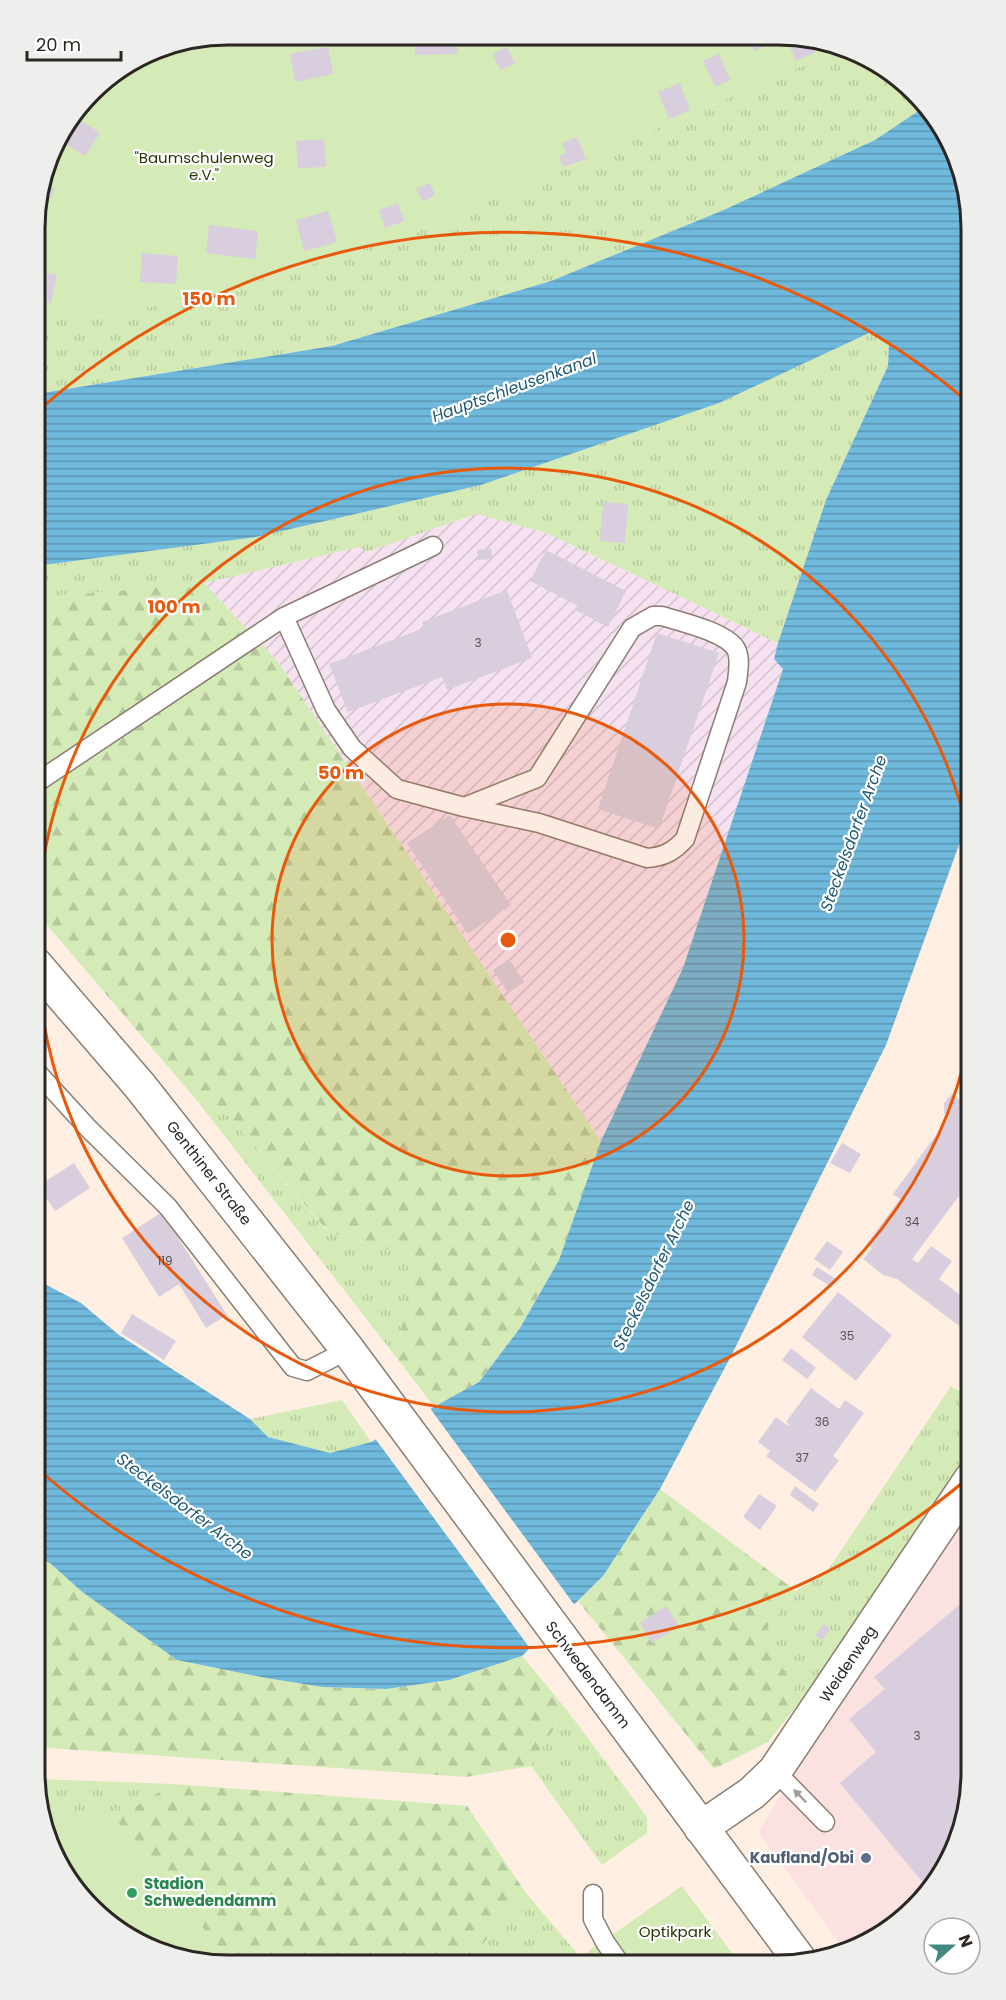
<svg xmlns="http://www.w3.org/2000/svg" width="1006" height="2000" font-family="Poppins,sans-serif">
  <defs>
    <pattern id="industrial-furrows" width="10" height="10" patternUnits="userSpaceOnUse" patternTransform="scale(1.5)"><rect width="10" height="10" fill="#f6e1f0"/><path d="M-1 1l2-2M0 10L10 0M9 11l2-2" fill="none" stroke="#d3c1ce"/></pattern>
    <pattern id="grass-tufts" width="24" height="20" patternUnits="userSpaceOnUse" patternTransform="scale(1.5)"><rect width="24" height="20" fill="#d4eab7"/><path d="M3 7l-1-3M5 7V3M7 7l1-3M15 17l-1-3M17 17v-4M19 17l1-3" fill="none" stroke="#b6c99d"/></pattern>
    <pattern id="forest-firs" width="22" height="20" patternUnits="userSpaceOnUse" patternTransform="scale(1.5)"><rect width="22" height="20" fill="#d4eab7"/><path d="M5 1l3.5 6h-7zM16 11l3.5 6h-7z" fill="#b6c99d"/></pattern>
    <pattern id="water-rules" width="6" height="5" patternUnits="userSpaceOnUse" patternTransform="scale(1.5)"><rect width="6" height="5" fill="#6fb9dd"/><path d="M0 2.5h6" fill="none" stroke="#5b96b3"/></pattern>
  </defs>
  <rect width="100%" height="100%" fill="#ffefe2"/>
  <path fill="#fce1e1" d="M971,1501V1785L957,1846L931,1890L886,1933L846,1952L758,1832L831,1714Z"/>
  <path fill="url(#industrial-furrows)" d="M476,514L544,532L778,643L774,659L783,669L683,968L601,1141L278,662L204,583L359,547L367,552Z"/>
  <path fill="url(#grass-tufts)" d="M839,50L906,83L923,108L875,140L726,209L551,281L332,346L36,394V315L78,320L198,298L413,234Z
    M869,333L889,341L888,366L826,500L778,643L544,532L476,514L367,552L359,547L204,583L36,598V566L256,537L481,485L719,403Z
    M199,1103L228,1115L324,1228L336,1234L400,1253L408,1263L414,1278V1290L407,1301L396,1357Z
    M951,1386L971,1397V1453L802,1699L762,1634L796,1591L826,1573Z
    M342,1400L371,1442L330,1453L268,1437L250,1419Z
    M566,1709L647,1817V1833L602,1865L531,1766Z
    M36,1779L173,1784L114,1819L81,1815L45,1789L37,1788Z
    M526,1893L581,1958L569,1965H465Z"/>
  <path fill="url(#forest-firs)" d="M204,583L278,662L601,1141L559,1260L520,1328L479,1382L435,1408L396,1357L407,1300L414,1290V1278L408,1263L400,1253L336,1234L324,1227L228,1115L199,1103L35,911L36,598Z
    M660,1489L796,1591L762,1634L802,1699L768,1742L714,1769L578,1601L603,1576Z
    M35,1558L50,1563L81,1591L177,1660L266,1678L323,1687L386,1689L449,1680L522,1656L566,1709L531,1766L466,1777L35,1747Z
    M173,1784L467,1806L526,1893L465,1965L223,1964L210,1938L163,1869L114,1819Z"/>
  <path fill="#d4eab7" d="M228,35L815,38L839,50L413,234L198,298L78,320L36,315V203L55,142L100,83L154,49Z
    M37,1788L45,1789L81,1815L114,1819L163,1869L210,1938L223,1964H203L154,1951L101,1918L45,1834Z
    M682,1886L741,1965H569Z"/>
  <path fill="url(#water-rules)" d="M923,108L961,166L971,228V812L886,1045L730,1358L660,1489L603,1576L522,1656L449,1680L386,1689L323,1687L266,1678L177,1660L81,1591L50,1563L35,1558V1279L81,1303L119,1335L250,1419L268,1437L330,1453L371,1442L479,1382L520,1328L559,1260L601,1141L683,968L783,669L774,659L778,643L826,500L888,366L889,342L869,333L719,403L481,485L256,537L36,566V394L332,346L551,281L726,209L875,140Z"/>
  <path fill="#ffefe2" d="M429,1407L576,1607L532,1651L374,1437Z"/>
  <path fill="#d8cede" d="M431,36H457L458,54L415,55V39L431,38Z
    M749,38H777L778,41L754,51Z
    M786,38H810L816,52L796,61Z
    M328,47L333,74L295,82L290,54Z
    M507,47L515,64L500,70L493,54Z
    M719,54L730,80L715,87L703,61Z
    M124,68L107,93L97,87L100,83Z
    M680,83L690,110L669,119L658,92Z
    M76,118L100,133L85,156L61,141Z
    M577,137L586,159L563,167L559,156L566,153L562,143Z
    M324,139L326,167L298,168L296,141Z
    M42,183L55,189L41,218L36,215V203Z
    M430,183L435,195L423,202L416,189Z
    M398,203L404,221L385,228L379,210Z
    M328,211L337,242L304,251L296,220Z
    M209,225L258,231L255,259L206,253Z
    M142,253L178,256L176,284L140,282Z
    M36,271L57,275L51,303L36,300Z
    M603,502L628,504L625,543L600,541Z
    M491,548L492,559L478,560L477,550Z
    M546,550L626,591L608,627L575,610L578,606L530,581Z
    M507,590L532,658L447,690L442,677L348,712L329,664L424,628L422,622Z
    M657,633L719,653L659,829L598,809Z
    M450,815L511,905L468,934L407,843Z
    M509,959L524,982L508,993L493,970Z
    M971,1018V1043L961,1037Z
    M952,1094L971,1109V1180L912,1259L918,1263L931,1246L952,1261L939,1279L971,1303V1316L962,1328L897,1279L883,1275L863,1259L872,1248L866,1245L900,1199L893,1194L949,1117L944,1113V1103Z
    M842,1143L861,1154L850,1173L830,1163Z
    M74,1163L90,1188L55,1211L38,1186Z
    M162,1212L227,1315L206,1328L179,1284L159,1297L122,1238Z
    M827,1241L843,1252L830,1270L814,1259Z
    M817,1267L836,1279L832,1287L812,1275Z
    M838,1292L892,1335L856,1381L802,1337Z
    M132,1314L176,1341L164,1360L121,1333Z
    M791,1348L816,1368L807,1379L782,1360Z
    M811,1388L839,1409L845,1400L864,1413L833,1456L839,1460L815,1492L766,1456L770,1451L758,1442L776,1417L788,1426L789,1424L786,1422Z
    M795,1486L819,1504L813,1512L790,1495Z
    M759,1494L777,1506L760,1530L743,1517Z
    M971,1595V1785L957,1846L930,1891L840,1783L876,1752L849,1719L885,1689L874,1677Z
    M666,1606L679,1626L652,1643L640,1623Z
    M824,1624L830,1629L822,1640L815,1635Z"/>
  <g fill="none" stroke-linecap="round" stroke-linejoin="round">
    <g stroke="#8b7d72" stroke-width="21">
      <path id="lane" d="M284,617L326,710L352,748L397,789L464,807L539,823L647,858C664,857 674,851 685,839L737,682C738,671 741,659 736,649C726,632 681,622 662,616H653L632,628L537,778L464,807
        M36,783L284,617L433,546
        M35,1070L88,1128L168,1207L293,1367L307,1371L348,1350
        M775,1771L825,1822
        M593,1894V1919L605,1942L621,1965"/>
    </g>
    <g stroke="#8b7d72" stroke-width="36">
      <path id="street" d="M701,1828L752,1793L775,1771L971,1479"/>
    </g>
    <g stroke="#8b7d72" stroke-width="36">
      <path id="secondary" d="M35,964L140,1086L348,1350L801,1962"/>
    </g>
    <use href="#lane" stroke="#fff" stroke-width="18"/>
    <use href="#street" stroke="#fff" stroke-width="33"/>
    <use href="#secondary" stroke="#fff" stroke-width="33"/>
  </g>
  <defs><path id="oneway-solid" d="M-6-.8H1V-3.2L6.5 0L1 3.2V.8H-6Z" transform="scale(1.5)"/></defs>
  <use fill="#a09d9b" href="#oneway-solid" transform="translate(800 1796) rotate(-134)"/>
  <circle cx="508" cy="940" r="236" fill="#e8590c" fill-opacity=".12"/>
  <g fill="none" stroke="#e8590c" stroke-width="3">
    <circle cx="508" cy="940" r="236"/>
    <path d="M971 1034A472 472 0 1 1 971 846"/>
    <path d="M968 1478A708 708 0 0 1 39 1470M39 410A708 708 0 0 1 968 402"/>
  </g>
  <circle fill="#5c6f8a" stroke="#fff" stroke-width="2" cx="866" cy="1858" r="6"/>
  <circle fill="#2e9e5b" stroke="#fff" stroke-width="2" cx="132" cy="1893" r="6"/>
  <g text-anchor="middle" stroke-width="4.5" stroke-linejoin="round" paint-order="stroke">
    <g font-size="12" fill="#565050">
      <text x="478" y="647">3</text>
      <text x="912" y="1226">34</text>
      <text x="165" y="1265">119</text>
      <text x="847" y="1340">35</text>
      <text x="822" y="1426">36</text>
      <text x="802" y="1462">37</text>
      <text x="917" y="1740">3</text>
    </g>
    <g font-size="15" fill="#283707" stroke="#fff">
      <text x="204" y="163">"Baumschulenweg<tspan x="204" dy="17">e.V."</tspan></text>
      <text x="675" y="1937">Optikpark</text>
    </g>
    <g font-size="15" fill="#2b2621" stroke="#fff">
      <text transform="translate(209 1173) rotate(52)" y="5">Genthiner Straße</text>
      <text transform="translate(848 1664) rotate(-56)" y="5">Weidenweg</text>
      <text transform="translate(588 1675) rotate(53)" y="5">Schwedendamm</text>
    </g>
    <g font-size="15" font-weight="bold" fill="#4e5e75" stroke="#fff" text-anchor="end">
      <text x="854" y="1863">Kaufland/Obi</text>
    </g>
    <g font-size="15" font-weight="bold" fill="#27864d" stroke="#fff" text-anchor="start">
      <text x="144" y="1889">Stadion<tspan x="144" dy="17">Schwedendamm</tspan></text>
    </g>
    <g font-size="16" font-style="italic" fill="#1f5972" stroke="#fff">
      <text transform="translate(514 387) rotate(-20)" y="6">Hauptschleusenkanal</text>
      <text transform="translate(853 833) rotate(-70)" y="6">Steckelsdorfer Arche</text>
      <text transform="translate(653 1275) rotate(-64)" y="6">Steckelsdorfer Arche</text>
      <text transform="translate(185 1506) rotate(37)" y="6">Steckelsdorfer Arche</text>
    </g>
  </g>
  <path d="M0 0H1006V2000H0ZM228 45H778A183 183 0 0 1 961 228V1772A183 183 0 0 1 778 1955H228A183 183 0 0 1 45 1772V228A183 183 0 0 1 228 45Z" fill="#eeeeed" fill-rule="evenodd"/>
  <path fill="none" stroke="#2b2621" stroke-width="3" d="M228 45H778A183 183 0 0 1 961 228V1772A183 183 0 0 1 778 1955H228A183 183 0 0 1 45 1772V228A183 183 0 0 1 228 45Z"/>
  <circle cx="508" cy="940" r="9" fill="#e8590c" stroke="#fff" stroke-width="3"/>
  <g font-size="18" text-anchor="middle" font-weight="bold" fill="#e8590c" stroke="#fff" stroke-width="4.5" stroke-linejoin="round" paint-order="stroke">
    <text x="209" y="305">150 m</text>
    <text x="174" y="613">100 m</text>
    <text x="341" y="779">50 m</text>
  </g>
  <g transform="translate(952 1946) rotate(69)"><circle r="28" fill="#ffffff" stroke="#aaa8a6" stroke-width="1.5"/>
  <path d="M0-4.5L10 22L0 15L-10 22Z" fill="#428983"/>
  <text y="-9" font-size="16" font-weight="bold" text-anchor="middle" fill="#2b2621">N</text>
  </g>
  <path d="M27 51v9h94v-9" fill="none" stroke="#2b2621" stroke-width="3"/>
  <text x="36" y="51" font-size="18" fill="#2b2621" stroke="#ffffff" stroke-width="4.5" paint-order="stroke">20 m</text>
</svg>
